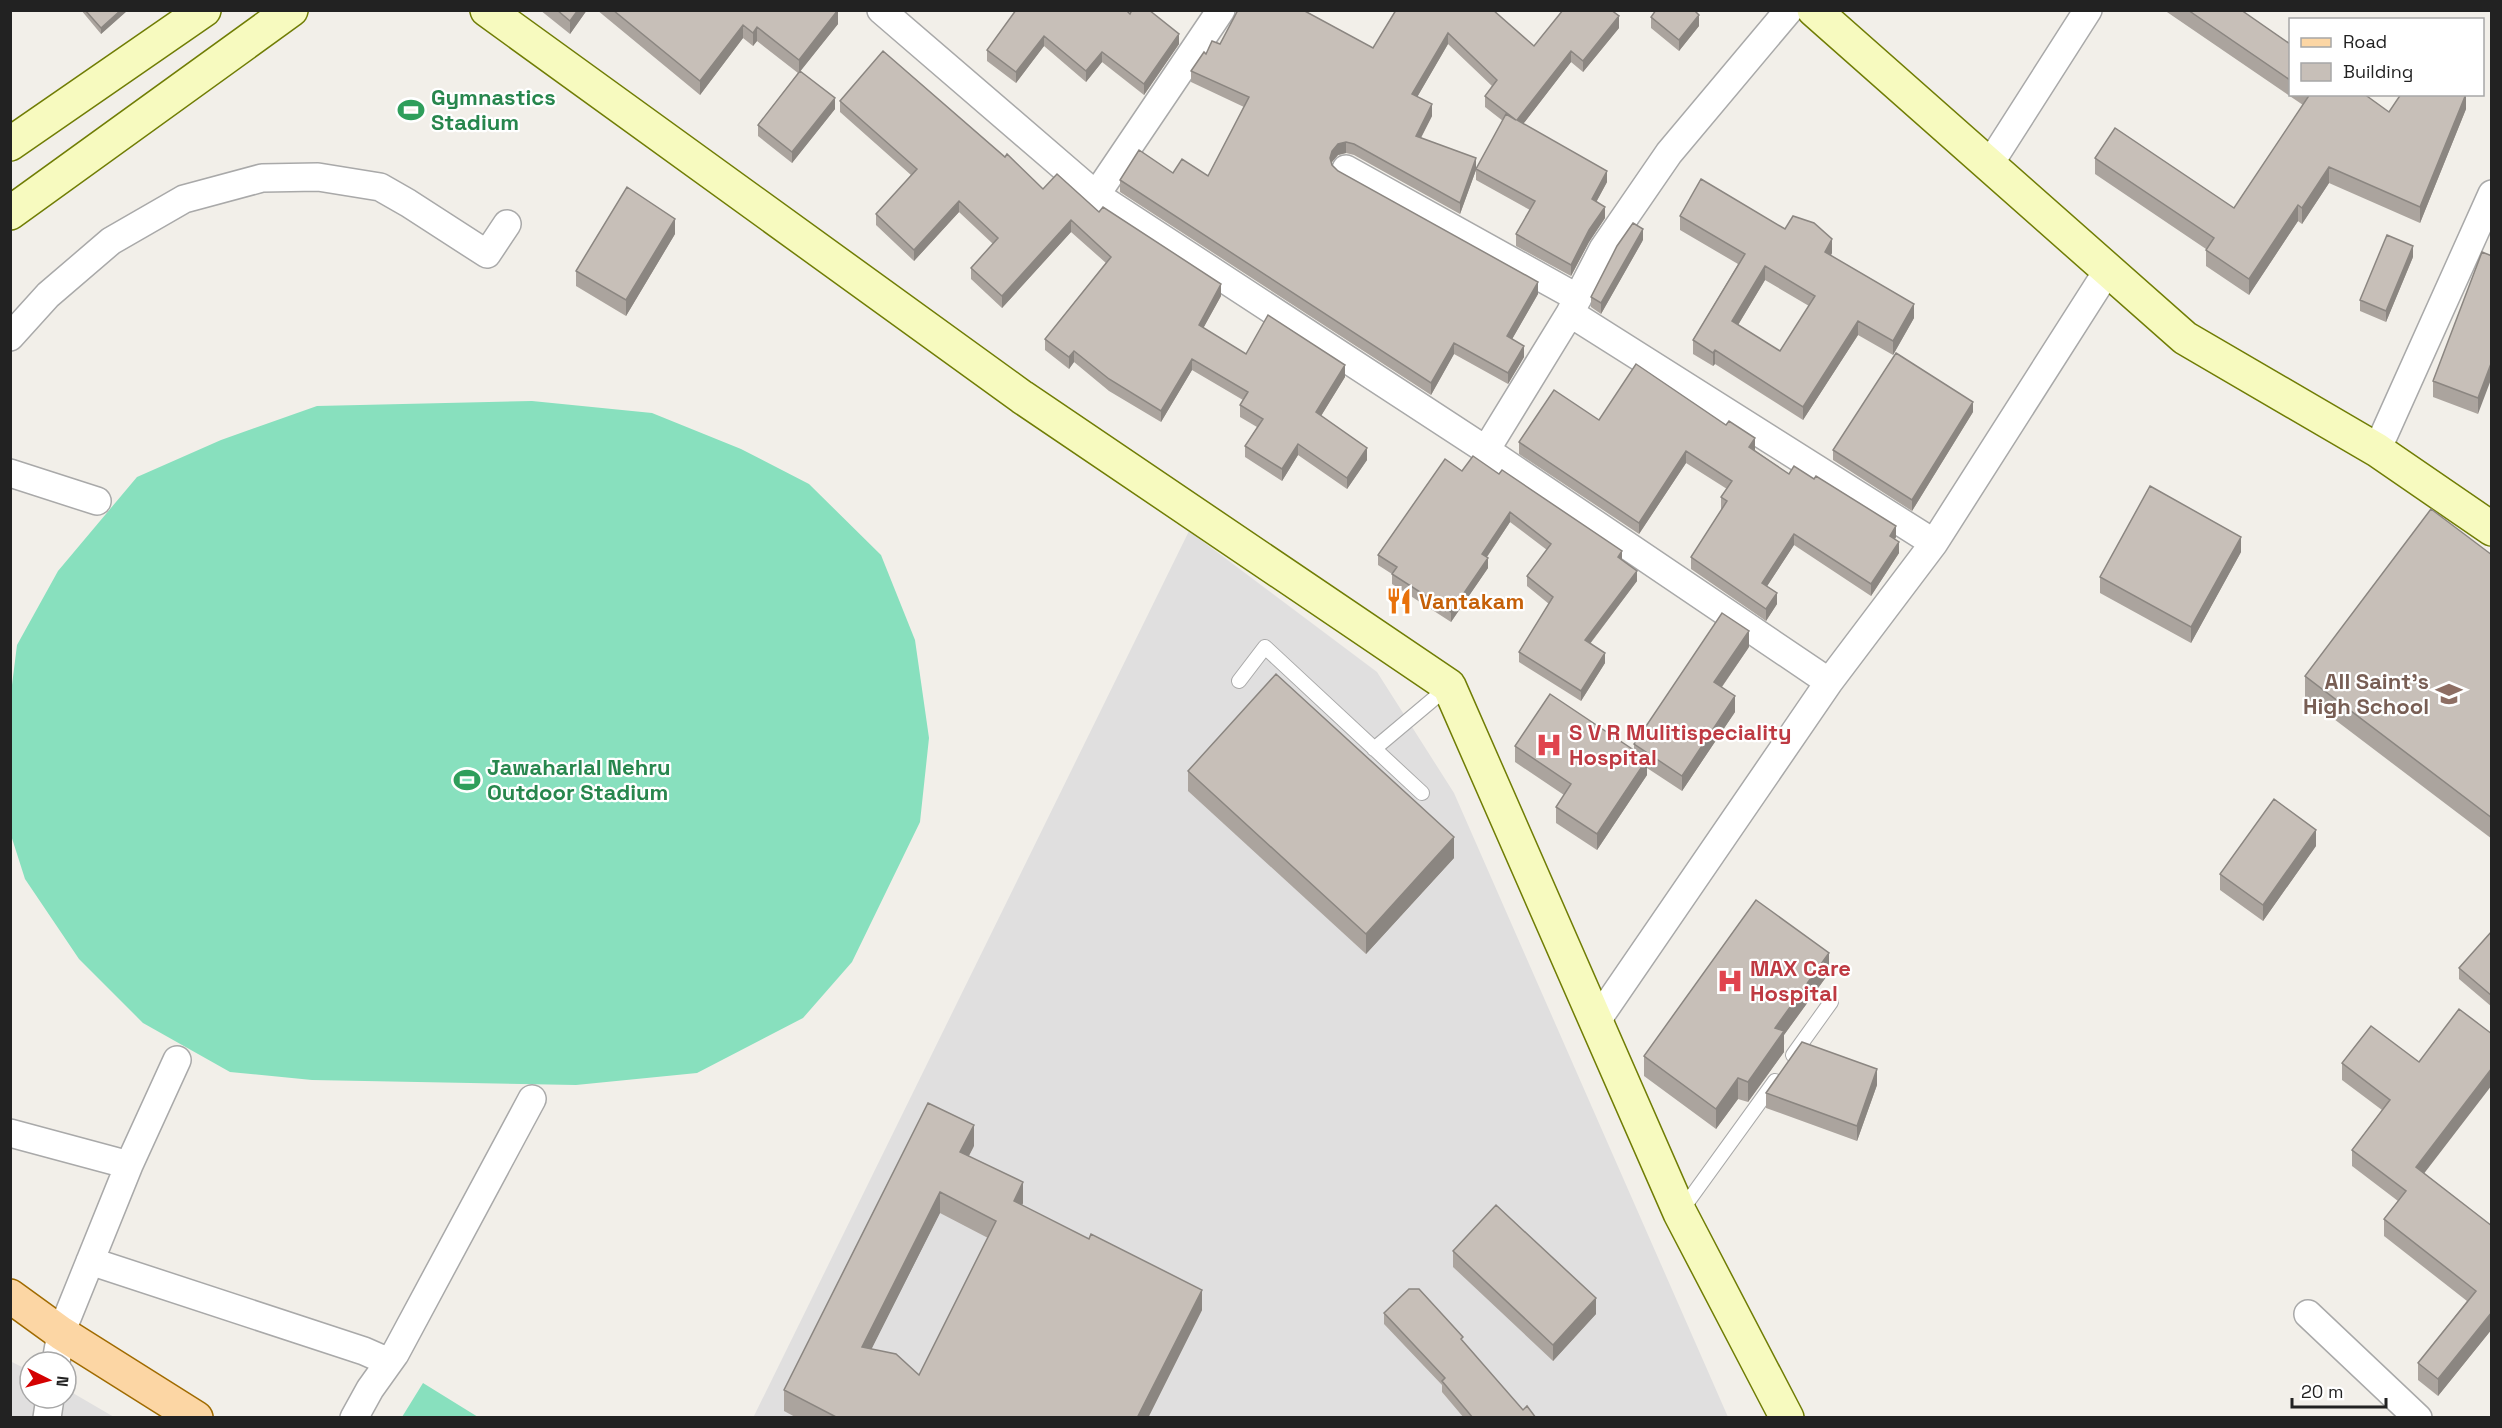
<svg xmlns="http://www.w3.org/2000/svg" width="2502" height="1428" font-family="'Space Grotesk',sans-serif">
  <rect width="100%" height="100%" fill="#f2efe9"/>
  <path fill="#e0dfdf" d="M1189,531L1377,672L1454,793L1728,1417L753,1418Z
    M10,1361L30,1371V1398H66V1389L114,1417H11Z"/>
  <path fill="#88e0be" d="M532,401L652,413L741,449L809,484L881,555L915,640L929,738L920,822L852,962L803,1018L697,1073L576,1085L312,1080L230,1072L143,1023L79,959L25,879L10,832V701L17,645L58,571L137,477L221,440L317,406Z
    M423,1383L478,1417H402Z"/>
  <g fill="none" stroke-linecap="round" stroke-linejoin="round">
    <g stroke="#a9a9a9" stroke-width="16">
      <path id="lane" d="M1239,681L1265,647L1422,793
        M1374,749L1449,686
        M1793,1055L1831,1002
        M1681,1211L1775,1081"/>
    </g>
    <g stroke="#a9a9a9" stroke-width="30">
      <path id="street" d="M881,10L1096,195L1221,10
        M1789,10L1669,153L1603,249L1570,313L1934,543
        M1989,165L2088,10
        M1346,169L1578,298
        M1096,195L1486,450L1829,682L1596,1022
        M10,337L48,295L111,241L184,199L262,178L318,177L380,187L408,203L487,254L507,224
        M1486,450L1570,313
        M2377,450L2492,194
        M10,473L97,501
        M1829,682L1934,543L2108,270
        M10,1133L129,1165
        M90,1261L364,1351L389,1362
        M2308,1314L2418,1418
        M56,1362L61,1333L129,1165L177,1060
        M47,1418L50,1398
        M354,1418L370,1389L395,1354L532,1099"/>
    </g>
    <g stroke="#707d05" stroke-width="36">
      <path id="secondary" d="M487,10L1022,397L1449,686L1680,1213L1787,1418
        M1814,10L2185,338L2377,450L2492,529
        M10,144L204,10
        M10,213L291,10"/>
    </g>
    <g stroke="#a06b00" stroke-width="36">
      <path id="primary" d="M10,1296L61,1333L196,1418"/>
    </g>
    <use href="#lane" stroke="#fff" stroke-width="14"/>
    <use href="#street" stroke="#fff" stroke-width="27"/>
    <use href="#secondary" stroke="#f7fabf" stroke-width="33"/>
    <use href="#primary" stroke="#fcd6a4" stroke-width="33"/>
  </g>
  <path fill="#aba49e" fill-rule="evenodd" d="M81,10H128L101,34Z
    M540,10H587L570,34Z
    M597,10H838V24L800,71L835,109L792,163L758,136V125L798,73L757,41L753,46L743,38L700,95Z
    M1396,10H1495L1494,12L1534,46L1619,28L1583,72L1571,62L1523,124L1607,182L1596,202L1605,218L1589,242L1571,276L1516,246V234L1530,210L1476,180V170L1460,214L1354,155L1346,153L1338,155L1332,162V165L1338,171L1538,294L1512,339L1524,357L1508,384L1454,354L1431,395L1120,192V180L1173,173L1208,176L1244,107L1191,82V71L1206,54L1220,44L1305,11L1373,48ZM1448,44L1492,86L1485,96V107L1503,121L1476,169L1421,138L1432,116L1417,97Z
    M2164,10H2241L2290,44V94H2364L2389,112L2466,94V109L2420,223L2329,183L2302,224L2298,221L2249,295L2206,266V249L2095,174V158L2234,208L2303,105Z
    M1130,14L1179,44L1144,95L1102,62L1086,82L1044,46L1016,83L987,61V50Z
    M1651,17L1699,26L1679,51L1651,28Z
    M840,101L1005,157L1043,189L1099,212L1221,296L1203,328L1246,354L1345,377L1321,416L1367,460L1347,489L1298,455L1282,481L1245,457V446L1257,427L1240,417V405L1243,400L1192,370L1161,422L1109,391L1074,362L1069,369L1045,350V339L1106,263L1071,232L1002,308L971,279V268L993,244L959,212L914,261L876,225V214L911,175L840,112Z
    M1680,216L1785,229L1832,253L1831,255L1914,318L1893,355L1858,335L1803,420L1715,364L1713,366L1693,354V340L1738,264L1680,230ZM1765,280L1809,306L1780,351L1738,325Z
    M675,234L626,316L576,286V271Z
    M1643,240L1601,314L1591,307V297Z
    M2482,252L2478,414L2433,397V381Z
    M2413,257L2386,322L2360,311V300Z
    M1973,412L1912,511L1833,460V450Z
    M1599,420L1755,450L1789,474L1896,537L1895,539L1899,553L1871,596L1794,545L1767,586L1777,604L1766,621L1691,569V557L1722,509H1721V497L1727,489L1686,463L1639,534L1519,454V442Z
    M1462,471L1622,560L1637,581L1590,644L1605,663L1581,701L1519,662V652L1549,604L1527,586V576L1547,550L1510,522L1487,557L1488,568L1451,622L1392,584V574L1378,565V555Z
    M2241,552L2191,643L2100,593V577Z
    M2492,555V839L2305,697V676Z
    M1749,647L1722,687L1735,712L1682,791L1647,768V775L1597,850L1556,823V807L1564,795L1515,762V746L1634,751V744Z
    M1188,771L1454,858L1366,954L1188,791Z
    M2316,846L2263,921L2220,890V874Z
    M2492,931V1007L2459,979V968Z
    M1829,973L1784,1035V1052L1748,1102L1738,1099L1716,1129L1644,1076V1056Z
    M2371,1026L2424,1173L2492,1329L2438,1396L2418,1380V1363L2467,1301L2384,1236V1219L2398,1201L2352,1166V1150L2382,1110L2342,1080V1063Z
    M1877,1085L1857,1141L1766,1108V1093Z
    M974,1146L969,1156L1023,1203L1022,1205L1202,1310L1148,1418H797L784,1411V1390ZM940,1213L988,1238L919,1375L871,1349Z
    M1453,1251L1596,1314L1553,1361L1453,1267Z
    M1384,1313L1463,1342L1523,1410L1536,1418H1464L1442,1392V1385L1384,1324Z"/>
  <path fill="#8b8681" d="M121,10H128L101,34V28Z
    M578,10H587L570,34V21Z
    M838,10V24L799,73V60Z
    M1699,15V26L1679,51V40Z
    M1619,16V28L1583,72V61Z
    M743,25V38L700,95V81Z
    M757,27V41L753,46V33Z
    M1448,33V44L1412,106V94Z
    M1179,34V44L1144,95V84Z
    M1044,36V46L1016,83V72Z
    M1571,51V62L1517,132V120Z
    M1102,52V62L1086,82V71Z
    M2466,94V109L2420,223V207Z
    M835,98V109L792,163V152Z
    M1432,104V116L1416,147V136Z
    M1346,142V153L1338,155L1332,162L1330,170V158L1332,151L1338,144Z
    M1476,158V170L1460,214V203Z
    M2329,167V183L2302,224V208Z
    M1607,171V182L1592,210V199Z
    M959,201V212L914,261V250Z
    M2298,205V221L2249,295V279Z
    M1605,207V218L1589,242L1571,276V265L1589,230Z
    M675,219V234L626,316V300Z
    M1071,220V232L1002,308V296Z
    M1643,229V240L1601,314V303Z
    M1832,239V253L1825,266V252Z
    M2413,246V257L2386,322V311Z
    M1765,266V280L1732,335V321Z
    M1538,282V294L1507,348V336Z
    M1221,284V296L1199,336V325Z
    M1914,304V318L1893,355V341Z
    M1858,321V335L1803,420V407Z
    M1454,343V354L1431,395V383Z
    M1524,346V357L1508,384V373Z
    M1715,350V364L1713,366V353Z
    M1074,351V362L1069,369V357Z
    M1192,359V370L1161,422V411Z
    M2492,361V377L2478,414V398Z
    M1345,365V377L1316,424V412Z
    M1973,402V412L1912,511V500Z
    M1755,438V450L1749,458V447Z
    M1298,444V455L1282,481V469Z
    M1367,448V460L1347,489V478Z
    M1686,451V463L1639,534V523Z
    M1510,512V522L1482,564V554Z
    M1896,526V537L1890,548V536Z
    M1794,534V545L1762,594V583Z
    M2241,537V552L2191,643V627Z
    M1899,542V553L1871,596V584Z
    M1622,551V561L1618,557Z
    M1488,558V568L1451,622V612Z
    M1637,571V581L1585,650V640Z
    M1777,593V604L1766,621V609Z
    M1749,631V647L1714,698V682Z
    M1605,653V663L1581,701V691Z
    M1735,696V712L1682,791V776Z
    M1647,759V775L1597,850V834Z
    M2316,830V846L2263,921V905Z
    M1454,837V858L1366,954V934Z
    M1829,953V973L1784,1035V1052L1748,1102V1082L1775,1028Z
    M2492,1068V1085L2416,1184V1167Z
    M1877,1069V1085L1857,1141V1126Z
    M1738,1078V1099L1716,1129V1109Z
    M974,1125V1146L960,1172V1152Z
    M1023,1182V1203L1014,1222V1201Z
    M940,1192V1213L862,1368V1347Z
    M1202,1290V1310L1148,1418H1137Z
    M1596,1298V1314L1553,1361V1345Z
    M2492,1312V1329L2438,1396V1379Z"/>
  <path fill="#c7bfb8" stroke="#8b8681" stroke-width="1.5" fill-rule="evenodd" d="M85,10H121L101,28Z
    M557,10H578L570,21Z
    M613,10H838L799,60L757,27L753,33L743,25L700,81Z
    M1016,10H1126L1130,14L1132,10H1149L1179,34L1144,84L1102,52L1086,71L1044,36L1016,72L987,50Z
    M1238,10H1303L1373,48L1396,10H1493L1534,46L1563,10H1611L1619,16L1583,61L1571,51L1517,120L1607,171L1592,199L1605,207L1589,230L1571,265L1516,234L1535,201L1476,169L1506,114L1516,120L1485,96L1497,80L1448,33L1412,94L1432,104L1416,136L1476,158L1460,203L1354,144L1346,142L1338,144L1332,151L1330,158L1332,165L1338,171L1538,282L1507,336L1524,346L1508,373L1454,343L1431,383L1120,180L1139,150L1173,173L1182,159L1208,176L1249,97L1191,71L1204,52L1206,54L1212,41L1220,44Z
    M1656,10H1694L1699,15L1679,40L1651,17Z
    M2188,10H2241L2290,44V80Z
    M883,51L1005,157L1007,154L1043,189L1057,174L1099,212L1103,207L1221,284L1199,325L1246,354L1268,315L1345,365L1316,412L1367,448L1347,478L1298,444L1282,469L1245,446L1263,419L1240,405L1248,392L1192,359L1161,411L1109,379L1074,351L1069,357L1045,339L1111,257L1071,220L1002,296L971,268L998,238L959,201L914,250L876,214L917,169L840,101Z
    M800,71L835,98L792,152L758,125Z
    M2310,94H2364L2389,112L2401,94H2466L2420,207L2329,167L2302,208L2298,205L2249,279L2206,250L2214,238L2095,158L2115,128L2234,208Z
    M1701,179L1785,229L1793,216L1814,223L1832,239L1825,252L1914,304L1893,341L1858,321L1803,407L1715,350L1713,353L1693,340L1745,254L1680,216ZM1765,266L1815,296L1780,351L1732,321Z
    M627,187L675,219L626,300L576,271Z
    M1633,223L1643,229L1601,303L1591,297L1617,246Z
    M2387,235L2413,246L2386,311L2360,300Z
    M2482,252L2492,256V361L2478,398L2433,381Z
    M1896,353L1973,402L1912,500L1833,450Z
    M1636,364L1726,425L1729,421L1755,438L1749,447L1789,474L1794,466L1814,479L1816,476L1896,526L1890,536L1899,542L1871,584L1794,534L1762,583L1777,593L1766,609L1691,557L1727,501L1721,497L1732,481L1686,451L1639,523L1519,442L1554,390L1599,420Z
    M1473,456L1499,474L1502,470L1622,551L1618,557L1637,571L1585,640L1605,653L1581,691L1519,652L1553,597L1527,576L1551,544L1510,512L1482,554L1488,558L1451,612L1392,574L1397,567L1378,555L1445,459L1462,471Z
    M2150,486L2241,537L2191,627L2100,577Z
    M2431,509L2492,555V818L2305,676Z
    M1722,613L1749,631L1714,682L1735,696L1682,776L1634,744Z
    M1276,674L1454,837L1366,934L1188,771Z
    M1550,694L1647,759L1597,834L1556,807L1571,784L1515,746Z
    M2274,799L2316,830L2263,905L2220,874Z
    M1756,900L1829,953L1775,1028L1784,1031L1748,1082L1738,1078L1716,1109L1644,1056Z
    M2492,931V996L2459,968Z
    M2459,1009L2492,1034V1068L2416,1167L2492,1226V1312L2438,1379L2418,1363L2476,1291L2384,1219L2406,1191L2352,1150L2390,1100L2342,1063L2371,1026L2419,1062Z
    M1802,1042L1877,1069L1857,1126L1766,1093Z
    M928,1103L974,1125L960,1152L1023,1182L1014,1201L1089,1239L1091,1234L1202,1290L1137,1418H838L784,1390ZM940,1192L996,1221L919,1375L896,1354L862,1347Z
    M1496,1205L1596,1298L1553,1345L1453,1251Z
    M1409,1289H1419L1463,1337L1461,1339L1523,1410L1527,1406L1536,1418H1473L1442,1381L1445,1378L1384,1313Z"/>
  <defs>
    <g id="stadium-bare" transform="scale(2.07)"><path d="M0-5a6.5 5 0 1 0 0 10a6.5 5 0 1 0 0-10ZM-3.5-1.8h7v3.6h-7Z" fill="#2e9e5b" stroke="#fff" stroke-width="2.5" paint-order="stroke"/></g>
    <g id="restaurant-bare" transform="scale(2.07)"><path d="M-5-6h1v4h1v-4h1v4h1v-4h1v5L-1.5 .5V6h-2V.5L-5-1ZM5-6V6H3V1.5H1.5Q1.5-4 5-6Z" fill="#e8710a" stroke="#fff" stroke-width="2.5" paint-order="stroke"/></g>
    <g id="school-bare" transform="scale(2.07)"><path d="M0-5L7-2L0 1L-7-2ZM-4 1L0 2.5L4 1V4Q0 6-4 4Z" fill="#8d6e63" stroke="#fff" stroke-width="2.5" paint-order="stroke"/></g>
    <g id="hospital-bare" transform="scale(2.07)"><path d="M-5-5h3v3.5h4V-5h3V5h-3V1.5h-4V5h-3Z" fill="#e0444e" stroke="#fff" stroke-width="2.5" paint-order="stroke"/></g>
  </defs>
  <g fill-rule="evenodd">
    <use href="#stadium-bare" x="411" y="110"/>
    <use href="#restaurant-bare" x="1399" y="601"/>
    <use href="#school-bare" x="2449" y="694"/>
    <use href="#hospital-bare" x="1549" y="745"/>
    <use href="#stadium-bare" x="467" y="780"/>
    <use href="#hospital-bare" x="1730" y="981"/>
  </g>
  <g text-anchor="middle" stroke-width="4.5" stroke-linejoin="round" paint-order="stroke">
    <g font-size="22" font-weight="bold" fill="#27864d" stroke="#fff" text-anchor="start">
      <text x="431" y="105">Gymnastics<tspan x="431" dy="25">Stadium</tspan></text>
      <text x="487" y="775">Jawaharlal Nehru<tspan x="487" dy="25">Outdoor Stadium</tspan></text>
    </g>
    <g font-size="22" font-weight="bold" fill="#c56008" stroke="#fff" text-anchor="start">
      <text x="1419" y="609">Vantakam</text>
    </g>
    <g font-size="22" font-weight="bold" fill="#785e54" stroke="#fff" text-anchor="end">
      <text x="2429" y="689">All Saint's<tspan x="2429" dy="25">High School</tspan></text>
    </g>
    <g font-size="22" font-weight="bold" fill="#be3a42" stroke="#fff" text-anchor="start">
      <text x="1569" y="740">S V R Mulitispeciality<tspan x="1569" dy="25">Hospital</tspan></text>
      <text x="1750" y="976">MAX Care<tspan x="1750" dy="25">Hospital</tspan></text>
    </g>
  </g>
  <rect width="2502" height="1428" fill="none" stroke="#222222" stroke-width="24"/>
  <rect x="2289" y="18" width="195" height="78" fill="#ffffff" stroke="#a7a7a7" stroke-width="1.5"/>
  <rect x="2301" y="38" width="30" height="9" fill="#fcd6a4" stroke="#a7a7a7" stroke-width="1.5"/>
  <text x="2343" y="48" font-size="18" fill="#222222">Road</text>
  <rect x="2301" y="63" width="30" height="18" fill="#c7bfb8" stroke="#a7a7a7" stroke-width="1.5"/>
  <text x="2343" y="78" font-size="18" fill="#222222">Building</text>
  <g transform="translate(48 1380) rotate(96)"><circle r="28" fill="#ffffff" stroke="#a7a7a7" stroke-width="1.5"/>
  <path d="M0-4.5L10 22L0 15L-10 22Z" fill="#d40000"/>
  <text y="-9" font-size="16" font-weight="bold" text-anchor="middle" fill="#222222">N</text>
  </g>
  <path d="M2292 1398v9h94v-9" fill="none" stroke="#222222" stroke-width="3"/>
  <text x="2301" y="1398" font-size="18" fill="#222222" stroke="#ffffff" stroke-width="4.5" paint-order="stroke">20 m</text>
</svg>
